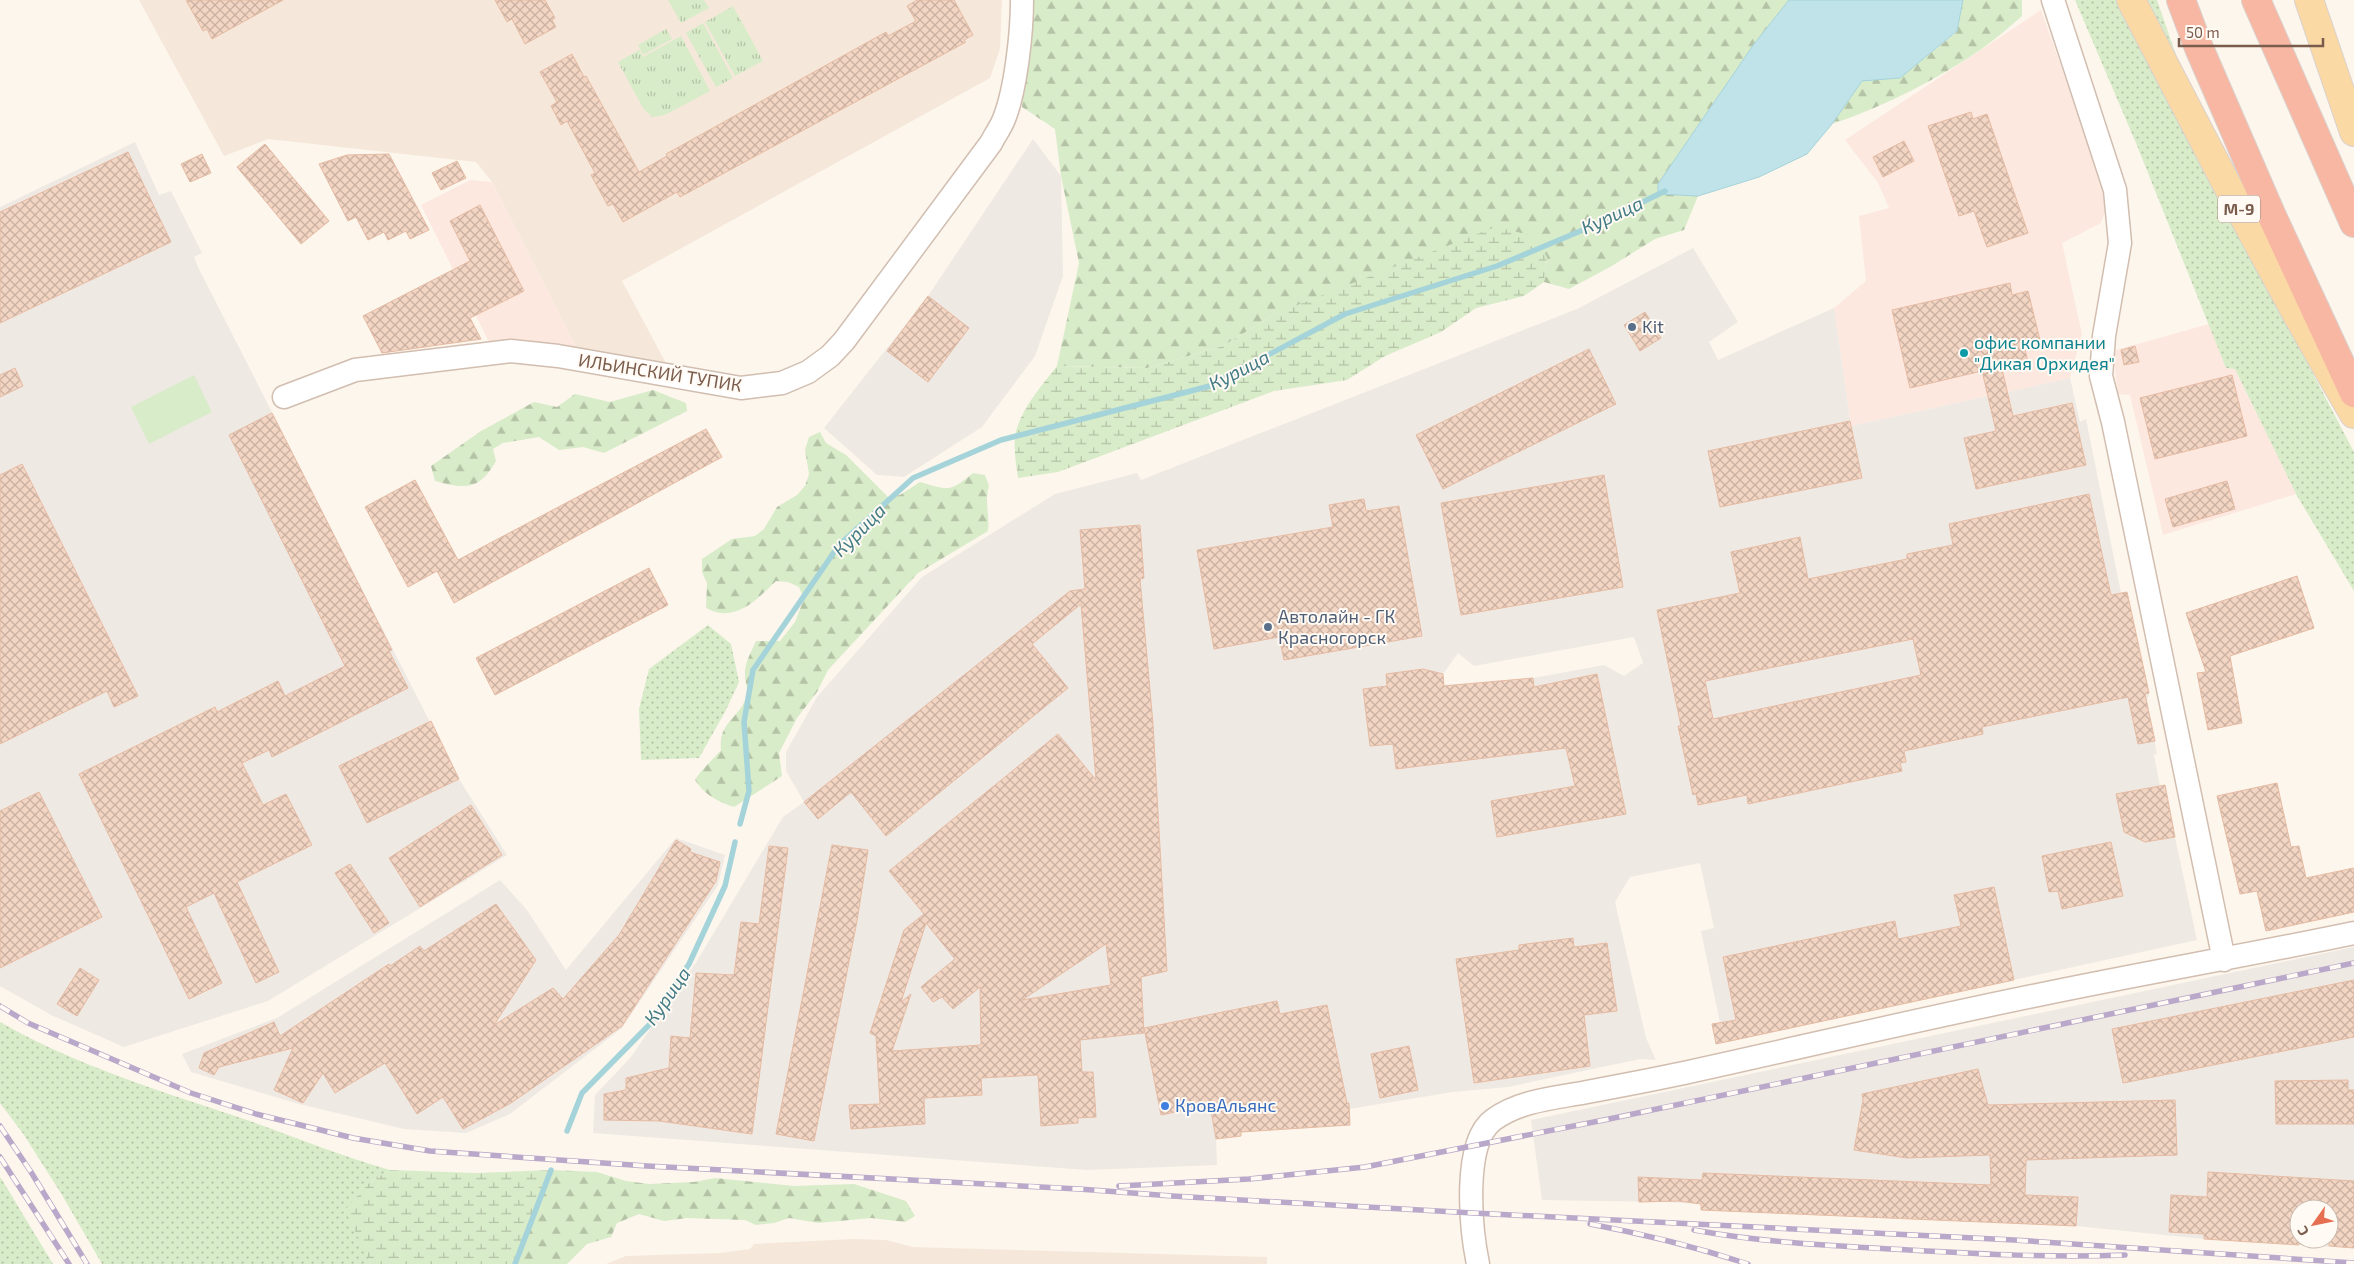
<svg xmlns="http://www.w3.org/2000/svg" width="2354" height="1264" font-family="'Exo 2',sans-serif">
  <defs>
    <pattern id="grass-dots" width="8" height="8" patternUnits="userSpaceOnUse" patternTransform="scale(1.25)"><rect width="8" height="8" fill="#d8ecc9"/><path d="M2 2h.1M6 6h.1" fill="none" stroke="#b4c2a5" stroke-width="1.8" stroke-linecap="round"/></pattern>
    <pattern id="forest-firs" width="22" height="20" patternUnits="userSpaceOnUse" patternTransform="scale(1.25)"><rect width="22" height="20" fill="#d8ecc9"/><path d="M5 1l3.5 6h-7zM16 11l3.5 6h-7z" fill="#b4c2a5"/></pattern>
    <pattern id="wetland-marsh" width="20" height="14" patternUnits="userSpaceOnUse" patternTransform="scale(1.25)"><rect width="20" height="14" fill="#d8ecc9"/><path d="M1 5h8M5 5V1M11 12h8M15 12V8" fill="none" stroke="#b4c2a5"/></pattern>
    <pattern id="park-tufts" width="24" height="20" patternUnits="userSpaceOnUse" patternTransform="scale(1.25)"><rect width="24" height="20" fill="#d8ecc9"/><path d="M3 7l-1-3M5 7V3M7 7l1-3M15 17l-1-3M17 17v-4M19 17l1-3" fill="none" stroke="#b4c2a5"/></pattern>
    <pattern id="building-cross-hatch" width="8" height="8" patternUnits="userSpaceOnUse" patternTransform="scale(1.25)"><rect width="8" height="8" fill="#f3d5c3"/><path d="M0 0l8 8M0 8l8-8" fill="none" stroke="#cab0a1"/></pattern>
  </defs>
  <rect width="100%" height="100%" fill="#fdf6ec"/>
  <path fill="#f5e8da" d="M139,0H1002L1000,49L990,78L622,281L668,367L578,351L492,182L476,162L268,139L224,156Z
    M854,1239L886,1240L913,1247L1267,1257V1264H606L626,1256L720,1253L750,1249L754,1244Z"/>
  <path fill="#fde8e0" d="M2041,10L2109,202L2101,223L2062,243L2082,334L2070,378L2008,392L2013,415L1993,419L1988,396L1851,426L1834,308L1866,281L1859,216L1889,208L1878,183L1845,140Z
    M470,180L492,182L578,351L511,343L489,342L421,205Z
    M2209,324L2226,368L2235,369L2296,494L2163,535L2130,395L2118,394L2114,362L2116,350Z"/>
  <path fill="#efe9e4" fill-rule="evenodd" d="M1033,139L1061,176L1063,276L1035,356L982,427L904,477L877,475L824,428L928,296Z
    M135,142L159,195L171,191L202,253L194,257L199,269L459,779L507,855L268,1001L124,1047L51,1015L0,986V207Z
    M1693,248L1738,322L1709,342L1718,360L1834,308L1851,426L1988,396L1993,419L2013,415L2008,392L2070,378L2080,422L2086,419L2121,593L2127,592L2149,693L2147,702L2157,754L2154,755L2160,786L2116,794L2126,811L2131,835L2145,842L2175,837L2197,940L1733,1041L1729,1021L1720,1023L1701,931L1714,928L1700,863L1630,877L1615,902L1646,1038L1656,1060L1640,1059L1508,1087L1453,1092L1349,1109L1350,1125L1241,1132V1136L1216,1139L1217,1165L1087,1170L593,1133L595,1095L631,1057L697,961L783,817L804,802L786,771V752L817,697L922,577L1055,494L1137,473L1141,480L1577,309ZM1634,637L1643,663L1624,676L1604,665L1533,678L1444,685L1443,674L1458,653L1474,666Z
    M676,838L725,855L718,885L622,1028L510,1114L466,1133L404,1129L299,1104L191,1072L182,1054L277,1018L500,880L527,910L566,970Z
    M2354,947V1248L2204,1239L2076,1226L1701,1210V1204L1663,1202L1542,1200L1531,1120ZM2299,1209H2329V1239H2299Z"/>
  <path fill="url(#grass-dots)" d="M2075,0H2117L2354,452V591L2296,494L2235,369L2226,368L2138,148Z
    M2146,0H2157L2183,75Z
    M708,625L731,644L739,682L726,710L699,758L641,760L639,709L649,669Z
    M0,1022C77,1066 163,1092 247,1120C295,1137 341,1156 390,1170L370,1182L362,1242L371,1264H102L62,1195L24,1135L0,1103Z
    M0,1177L4,1183L53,1264H0Z"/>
  <path fill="url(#forest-firs)" d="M1033,0H1789L1754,44L1658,184V194L1698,196L1684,230L1655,239L1610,267L1569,289L1544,282L1547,257L1277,313L1223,346L1147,368L1057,366L1079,263L1061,176L1055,129L1022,107Z
    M1963,0H2022V16C2009,27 1997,38 1983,48C1937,80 1885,106 1832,124L1862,81L1900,78L1957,32Z
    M653,390L686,403L687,411L604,453L583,447L559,450L539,437L503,443L493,449L496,461C479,491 465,489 435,481L431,466L481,431L534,402L557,407L575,394L610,402Z
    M820,432L826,443L846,455L888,497L900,495L920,482C949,490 949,493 973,473L985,475L989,486C984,501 990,515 988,531L918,573L828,670L817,692L797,718L779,753L782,776L734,807C718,802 704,794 695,780C702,768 712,761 721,750C718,723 738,719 746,698C749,689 745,683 745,675C744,663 752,651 756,641H780L795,622L804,599L799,587L788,582L776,581C756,600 735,624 706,608L707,583L702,572V559L732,539L755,536L764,529L777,507L797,495L805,486L809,474L805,450L809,437Z
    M551,1170L597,1172L626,1181L649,1184L694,1182L715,1178L794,1186L854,1184L906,1201L915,1216L905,1222L871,1218L818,1223L789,1218L774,1223L756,1225L745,1220L687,1218L664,1221L639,1214L617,1223L611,1237L587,1244L567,1264H515Z"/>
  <path fill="url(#wetland-marsh)" d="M1495,227L1535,236L1547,257L1544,282L1524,296L1476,308L1441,332L1385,356L1347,380L1274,391L1058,472L1018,478C1016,462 1012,443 1017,428C1024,405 1043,384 1057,366L1147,368L1223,346L1277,313Z
    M390,1170L476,1173L551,1170L515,1264H371L345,1210L370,1182Z"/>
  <path fill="url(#park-tufts)" d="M668,0H704L709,8L681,23Z
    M733,6L763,61L735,76L705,22Z
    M703,23L733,78L716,87L686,33Z
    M666,29L672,39L643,55L638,45Z
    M681,36L710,91L665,115L652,117L643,108L618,62L639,50L643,57Z"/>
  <path fill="#d8ecc9" d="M194,375L212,412L149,444L131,407Z"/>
  <path fill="#bfe3e8" stroke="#a5d3da" d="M1789,0H1963L1957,31L1900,78L1862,81L1832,124L1807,154L1759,177L1698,196L1658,194V184L1754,44Z"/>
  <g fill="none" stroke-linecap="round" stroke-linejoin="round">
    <path stroke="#a5d3da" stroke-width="5.5" d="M740,824L749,791L744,722L753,670L839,545L913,478L1001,440L1210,386L1345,314L1497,266L1602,222L1665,191
      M567,1131L582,1093L651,1023L689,964L725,886L735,842
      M515,1264L551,1170"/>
  </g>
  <path fill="url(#building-cross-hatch)" stroke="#e6bba3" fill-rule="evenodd" d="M186,0H283L212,39L207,29L203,31Z
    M495,0H545L555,18L552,20L556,27L525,44L512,19L507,22Z
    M917,0H954L973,35L964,40L966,42L680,197L677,192L623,222L613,204L608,206L591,175L595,173L567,121L561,125L551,106L557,102L540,72L572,54L584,77L586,76L639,172L667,156L666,154L886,32L888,36L916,21L907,6Z
    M1971,112L1973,119L1987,114L2028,233L1987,247L1974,211L1959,216L1928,126Z
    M1904,141L1914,161L1883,177L1873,157Z
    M265,144L329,221L301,244L237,167Z
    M128,152L171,242L0,323V212Z
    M202,154L211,173L190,182L181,164Z
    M389,154L429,230L410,239L406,231L388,240L384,232L368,240L356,217L348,221L319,164L347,155Z
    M457,161L466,178L441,190L432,173Z
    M480,205L524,291L470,318L481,339L382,353L363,316L470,261L450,221Z
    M2010,283L2012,295L2028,291L2040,340L2024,344L2028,363L2002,369L2013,416L2072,403L2086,465L1976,489L1964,438L1996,431L1982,371L1910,388L1892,310Z
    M928,296L969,328L928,382L887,351Z
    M1645,312L1661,338L1640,351L1624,325Z
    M2135,346L2139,362L2124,365L2121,350Z
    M1589,349L1616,404L1443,489L1416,435Z
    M15,368L23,386L0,397V375Z
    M2232,375L2247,436L2155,459L2140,398Z
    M272,413L392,650L389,651L408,688L272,757L269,750L242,763L263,805L286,794L312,845L237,882L279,972L256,983L214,893L186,907L222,983L189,999L79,774L215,707L217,712L278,681L285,696L345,666L229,435Z
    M1850,421L1862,478L1720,507L1708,451Z
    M706,429L722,457L454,603L437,571L408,587L365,507L415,480L458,560Z
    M22,464L138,696L114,707L107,691L0,744V475Z
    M1604,475L1623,587L1461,615L1441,503Z
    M2227,481L2235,509L2173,527L2165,499Z
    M2089,494L2111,595L2127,592L2149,693L2145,694L2155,741L2138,744L2128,697L1982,727L1983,734L1904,751L1906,762L1900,763L1902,771L1748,804L1747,795L1698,805L1696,794L1693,795L1678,726H1681L1657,610L1740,593L1731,552L1800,537L1808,579L1907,559V554L1953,545L1949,524ZM1913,639L1921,675L1713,719L1705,681Z
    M1364,499L1366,511L1399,506L1422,636L1284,660L1279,637L1214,649L1197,550L1333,527L1329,505Z
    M1140,525L1144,578L1140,579L1153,724L1167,971L1141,977L1144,1033L1080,1040L1082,1072H1093L1096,1117L1078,1118V1123L1041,1126L1038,1075L981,1078L982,1095L924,1098L925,1124L851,1129L849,1105L880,1104L876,1036L870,1033L904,930L924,914L889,871L1058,734L1096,780L1081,604L1032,644L1068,688L886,836L851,792L818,819L804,802L1070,591L1085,589L1080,530ZM926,923L955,959L921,987L933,1002L942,997L953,1009L980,987L981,1045L892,1051L911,994L901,1002ZM1106,944L1111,985L1022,1000Z
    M649,568L668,605L495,695L476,658Z
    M2297,576L2314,628L2230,656L2242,723L2208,730L2197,673L2206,672L2186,613Z
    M1423,669L1443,674L1444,686L1533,678L1534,687L1597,674L1626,814L1497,837L1491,801L1575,786L1566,748L1396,769L1393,744L1370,746L1363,689L1387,686L1386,674Z
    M431,721L459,779L367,823L339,766Z
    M2277,783L2291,847L2299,846L2306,878L2354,868V912L2266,931L2257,891L2240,894L2217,796Z
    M2165,785L2175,837L2145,842L2124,832L2116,794Z
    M39,792L102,917L0,968V811Z
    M471,805L502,855L420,907L389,858Z
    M676,840L691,849L690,852L720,862L716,881L622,1026L511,1103L463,1129L443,1097L417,1114L385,1063L335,1093L323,1073L303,1103L274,1090L293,1048L219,1067L214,1075L199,1068L204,1053L274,1022L280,1036L389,964L390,966L420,946L424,951L496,904L536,960L494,1025L553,988L563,999L619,935Z
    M2111,842L2123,896L2062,909L2058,891L2049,892L2042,856Z
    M832,845L868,850L857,921L814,1141L776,1134Z
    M769,846L788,848L752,1134L659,1121L604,1120V1094L626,1090V1078L669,1068L671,1036L690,1038L696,973L734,975L741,922L759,924Z
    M350,864L389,923L374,933L335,873Z
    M1994,887L2014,980L1716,1044L1712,1024L1736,1020L1723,957L1895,921L1898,939L1961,926L1954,895Z
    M1573,938L1574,947L1607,943L1617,1011L1584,1015L1590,1066L1474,1083L1456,959L1519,950V945Z
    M80,968L99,980L77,1016L57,1004Z
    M2354,980V1037L2123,1083L2112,1029Z
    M1277,1001L1280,1014L1327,1005L1347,1103H1349L1350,1125L1241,1132V1136L1216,1139L1210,1105L1161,1115L1144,1028Z
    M1409,1046L1418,1090L1380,1098L1371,1054Z
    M1978,1069L1988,1105L2175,1100L2177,1155L2026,1160L2025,1195L2078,1197L2076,1226L1701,1210V1204L1679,1201L1639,1202L1638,1177L1702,1180L1703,1173L1991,1185L1990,1155L1907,1158L1854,1150L1863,1100L1862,1094Z
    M2348,1080V1090H2354V1124H2276L2275,1081Z
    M2208,1172L2354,1181V1248L2329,1246V1209H2299V1245L2204,1239V1234L2169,1232L2171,1195L2207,1197Z"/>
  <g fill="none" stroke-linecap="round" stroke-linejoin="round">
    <g stroke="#d1beb0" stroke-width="25">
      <path id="street" d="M2053,0L2115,190L2120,243L2104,336L2101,376L2113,422L2224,960
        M284,397L355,370L511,351L558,356L741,388L782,383L808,372L830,356L844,341L991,143C995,135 1001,127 1004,119C1016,89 1022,32 1022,0
        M1478,1264C1471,1230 1462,1143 1493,1120C1520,1100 1556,1098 1587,1092C1619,1086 1651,1080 1684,1073C1802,1047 1920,1019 2038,995C2143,973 2249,955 2354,933"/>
    </g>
    <g stroke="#dad1cd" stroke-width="30">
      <path id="primary" d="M2131,0C2203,139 2274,279 2354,414
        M2309,0L2354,132"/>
    </g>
    <g stroke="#dad1cd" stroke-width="30">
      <path id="highway" d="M2181,0L2199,48L2271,214L2354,393
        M2256,0L2354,223"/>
    </g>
    <use href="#street" stroke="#fff" stroke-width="22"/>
    <use href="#primary" stroke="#fbd9a5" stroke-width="28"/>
    <use href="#highway" stroke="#f7b7a3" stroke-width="28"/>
    <g stroke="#b9a8c9" stroke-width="5.5">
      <path id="rail" d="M0,1006L28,1023L191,1093L256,1114L353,1138L430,1151L647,1166L1079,1189L1172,1196L1473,1213L2014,1240L2354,1263
        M0,1126L31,1172L87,1264
        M0,1157L69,1264
        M1119,1186L1249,1179L1365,1167L1609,1119L2354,963
        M1590,1224C1644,1234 1696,1247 1748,1264
        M1694,1230C1765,1243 1837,1246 1909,1250C1981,1254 2053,1258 2125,1255"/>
    </g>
    <use href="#rail" stroke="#fffaf3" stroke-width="4" stroke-dasharray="11" stroke-linecap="butt"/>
  </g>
  <g fill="#5c6f8a" stroke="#fffaf3" stroke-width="2">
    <circle cx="1632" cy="327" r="5"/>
    <circle cx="1268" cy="627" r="5"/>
  </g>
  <circle fill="#0f9aa8" stroke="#fffaf3" stroke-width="2" cx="1964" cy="353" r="5"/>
  <circle fill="#3f7fe0" stroke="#fffaf3" stroke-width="2" cx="1165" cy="1106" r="5"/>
  <g text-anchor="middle" stroke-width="4" stroke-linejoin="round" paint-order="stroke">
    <rect fill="#fffaf3" stroke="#a28b7f" stroke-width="1" x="2218" y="195.5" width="42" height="27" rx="4"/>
    <g font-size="16" font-weight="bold" fill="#7a5c4d">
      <text x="2239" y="215">М-9</text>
    </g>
    <g font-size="18" fill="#4e5e75" stroke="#fffaf3" text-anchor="start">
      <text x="1642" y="333">Kit</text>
      <text x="1278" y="623">Автолайн - ГК<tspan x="1278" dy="21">Красногорск</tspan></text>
    </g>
    <g font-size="18" fill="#0d838f" stroke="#fffaf3" text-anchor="start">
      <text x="1974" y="349">офис компании<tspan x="1974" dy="21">"Дикая Орхидея"</tspan></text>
    </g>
    <g font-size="18" fill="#7a5c4d" stroke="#fffaf3">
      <text transform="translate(660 373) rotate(9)" y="6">ИЛЬИНСКИЙ ТУПИК</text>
    </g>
    <g font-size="18" fill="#366cbe" stroke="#fffaf3" text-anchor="start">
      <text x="1175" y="1112">КровАльянс</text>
    </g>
    <g font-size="19" font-style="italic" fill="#437c86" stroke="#fffaf3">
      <text transform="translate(1612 215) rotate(-24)" y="7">Курица</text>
      <text transform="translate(1239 370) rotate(-27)" y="7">Курица</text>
      <text transform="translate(859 530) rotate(-45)" y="7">Курица</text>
      <text transform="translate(667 996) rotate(-55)" y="7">Курица</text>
    </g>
  </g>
  <g transform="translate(2314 1224) rotate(237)"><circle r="24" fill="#fffaf3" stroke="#cabbb1"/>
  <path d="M0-4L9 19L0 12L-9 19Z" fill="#e76f51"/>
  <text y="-8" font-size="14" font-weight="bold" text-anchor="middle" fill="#7a5c4d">С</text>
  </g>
  <path d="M2179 38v8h144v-8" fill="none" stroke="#7a5c4d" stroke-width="2.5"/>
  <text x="2186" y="38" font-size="15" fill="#7a5c4d" stroke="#fffaf3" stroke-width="4" paint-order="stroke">50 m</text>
</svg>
